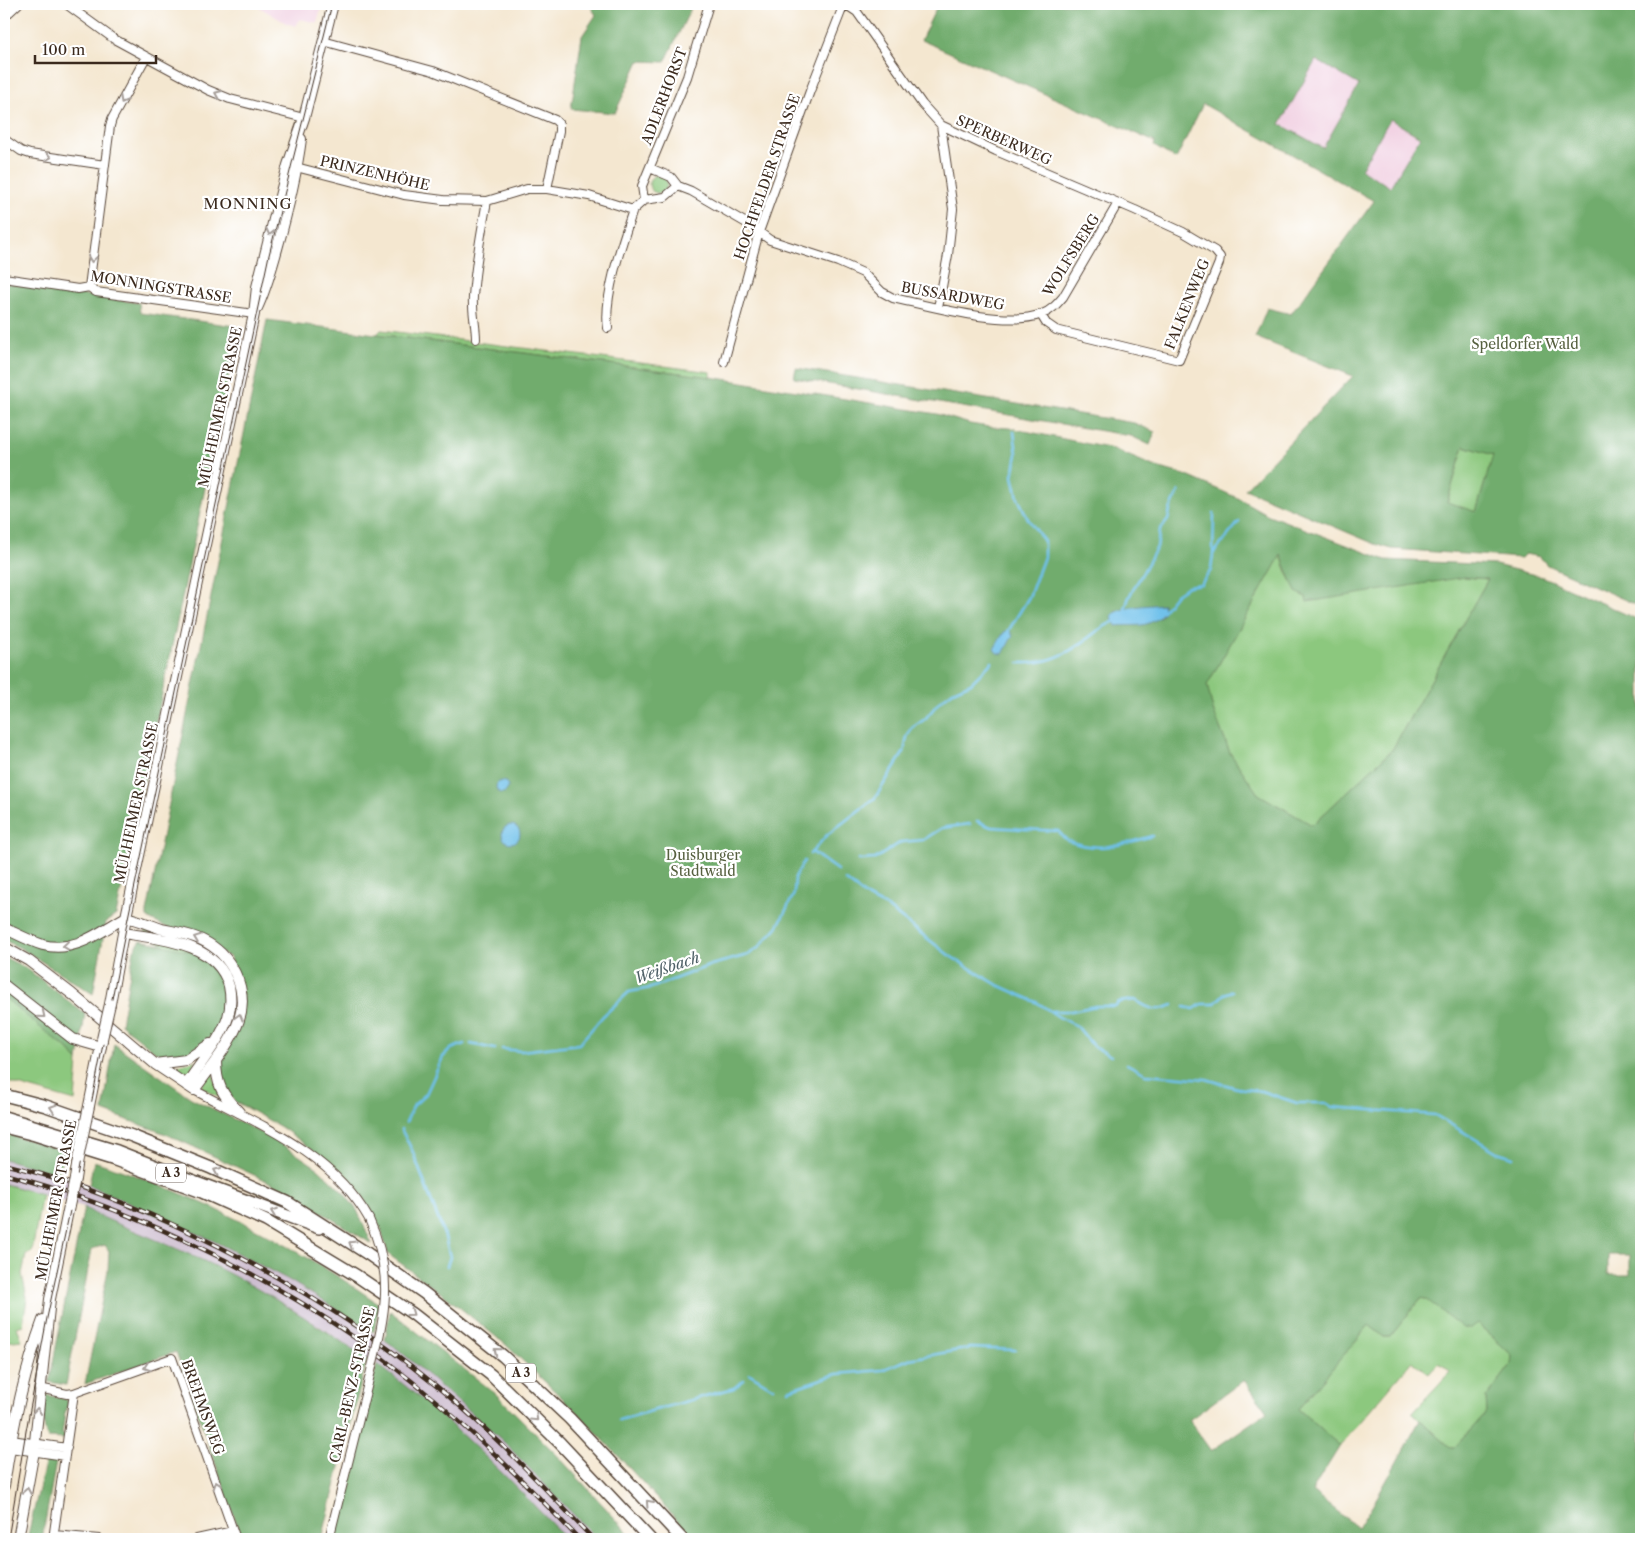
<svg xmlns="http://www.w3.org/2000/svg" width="1645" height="1543" font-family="'Libre Caslon Text',serif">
  <rect width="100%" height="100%" fill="#fff"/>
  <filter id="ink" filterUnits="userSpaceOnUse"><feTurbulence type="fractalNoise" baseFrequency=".02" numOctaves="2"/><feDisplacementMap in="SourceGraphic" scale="10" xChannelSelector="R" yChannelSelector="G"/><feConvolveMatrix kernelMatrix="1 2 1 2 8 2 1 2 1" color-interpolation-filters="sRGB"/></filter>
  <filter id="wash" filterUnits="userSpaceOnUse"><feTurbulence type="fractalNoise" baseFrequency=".0096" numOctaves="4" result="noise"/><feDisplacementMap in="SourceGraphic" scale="20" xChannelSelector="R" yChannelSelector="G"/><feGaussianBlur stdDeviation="1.12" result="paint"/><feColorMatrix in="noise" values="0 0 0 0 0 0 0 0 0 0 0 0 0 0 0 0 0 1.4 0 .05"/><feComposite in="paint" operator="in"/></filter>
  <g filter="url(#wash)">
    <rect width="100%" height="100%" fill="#f4e7d0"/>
    <path fill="#f1d0e2" d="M254,4H322L317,23L300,19L296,26L286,23Z
      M1316,60L1359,84L1323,148L1280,124Z
      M1390,119L1420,137L1390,187L1360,169Z"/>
    <path fill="#cebed0" d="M4,1159L30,1166L89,1185L138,1206L214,1241L289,1280L331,1305L399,1350L480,1419L502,1440L597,1539H566L486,1458L447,1422L377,1364L367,1359L319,1326L95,1214L84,1207L4,1184Z"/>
    <path fill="#8cc87e" stroke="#64794e" d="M649 184a9 9 0 1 1 18 0a9 9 0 1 1-18 0Z
      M381,330L711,372V377L377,334Z
      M1464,446L1493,455L1476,512L1447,503Z
      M1281,555C1285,569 1293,589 1306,597L1465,577L1488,579L1392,750L1312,825L1258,794L1230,753L1213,710L1207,685Z
      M146,928L199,942L220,957L234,979L238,1000L236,1019L227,1035L197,1078L224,1033L233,989L145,933Z
      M4,997L58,1042L67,1048L78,1061L75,1101L4,1081Z
      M196,1060L187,1076L173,1067Z
      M212,1071L220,1096L219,1097L201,1087Z
      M4,1184L42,1194L32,1252L26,1255L22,1274L27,1298L23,1325L17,1327L22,1340L4,1342Z
      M1421,1298L1426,1299L1478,1324L1512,1355L1511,1365L1486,1398L1487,1412L1455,1447H1450L1412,1413L1450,1372L1439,1362L1429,1374L1412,1361L1340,1446L1298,1409L1369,1325L1384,1337H1390Z"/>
    <path fill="#71ac6d" stroke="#566b46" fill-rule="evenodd" d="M589,4H693L665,62L639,61L615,113L571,109L582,36L596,15Z
      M938,4H1641V607L1547,565L1540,557L1525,554L1521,558L1392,549L1375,544L1245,489L1353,376L1255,337L1267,308L1291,314L1374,201L1203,104L1176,159L1154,146L1155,142L921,40ZM1316,60L1359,85L1323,148L1280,124ZM1390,119L1420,137L1390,187L1361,169ZM1464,446L1493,455L1476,512L1447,502Z
      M4,283L139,303L140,313L235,326L238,330L116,915L106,922L93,994L22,949L4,940Z
      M267,320L711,377L937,414L970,424L989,427L1010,428L1113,449L1153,466L1185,475L1240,499L1266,514L1386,560L1496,565L1543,577L1641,621V1539H695L581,1416L505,1344L449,1299L388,1254L381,1229L374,1217L361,1194L343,1174L319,1154L281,1127L234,1101L223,1085L221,1069L222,1060L242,1021L230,957L151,920L147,917V912ZM1281,555L1296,592L1306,597L1307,602L1465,577L1488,579L1392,750L1312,825L1258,794L1230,753L1213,710L1207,685ZM1163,604L1164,611L1160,617L1116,626V611ZM1608,1255H1630V1275H1608ZM1421,1298L1426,1299L1463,1328L1471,1329L1478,1324L1512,1355L1511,1365L1486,1398L1487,1412L1455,1447H1450L1420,1420L1379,1494L1358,1528L1312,1491L1340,1446L1298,1409L1369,1325L1384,1337H1390ZM1244,1380L1267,1412L1211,1451L1189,1420Z
      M796,368L1134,423L1155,432L1150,445L1131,436L794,378Z
      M141,940L193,952L212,965L220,976L225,991L226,1007L221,1025L215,1034L183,1057L164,1059L121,1024L134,950Z
      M4,957L26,968L85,1014L78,1061L67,1048L58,1042L4,997Z
      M114,1044L191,1098L274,1139L319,1169L343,1192L357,1210L372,1244L284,1189L166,1134L103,1111Z
      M4,1133L65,1151L58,1174L4,1159Z
      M94,1161C195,1194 291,1242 379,1304L374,1332L289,1280L214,1241L89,1185Z
      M84,1207L95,1214C131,1230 168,1244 204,1261C261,1288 315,1323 367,1359L322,1539H242L176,1352L85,1384L108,1270L109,1251L105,1245L92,1249L66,1385L49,1382Z
      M390,1311L496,1394L556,1454L634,1539H597L502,1440L399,1350L385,1340Z
      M377,1364C446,1415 508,1477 566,1539H333Z
      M46,1395L65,1399L69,1404V1407H66L62,1434L65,1435L64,1439L48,1438C41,1427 45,1408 46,1395Z
      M46,1460L56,1462L42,1539H27Z"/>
    <path fill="#70c1eb" stroke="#567684" d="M1163,604L1164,611C1149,630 1137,624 1116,626L1111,616C1122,605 1147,606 1163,604Z
      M1009,630L1013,635L1003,654L997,653L994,649L1004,632Z
      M496 787a6 6 0 1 1 12 0a6 6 0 1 1-12 0Z
      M502 834a9 9 0 1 1 18 0a9 9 0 1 1-18 0Z"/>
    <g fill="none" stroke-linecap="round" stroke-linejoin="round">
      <path stroke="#70c1eb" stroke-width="2.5" d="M1213,554L1214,513
        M1125,609L1129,597L1157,547L1160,530L1168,520L1170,510L1179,491
        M1163,611L1176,594L1188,586L1201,584L1211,570L1213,554L1239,522
        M1007,633L1029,597L1044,557V541L1028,519L1018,498L1013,476L1017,454L1014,432
        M1019,663C1039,664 1060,658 1077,646C1091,637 1100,626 1116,621
        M977,821L991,827L1058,831C1061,834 1065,840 1069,841C1097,853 1125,844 1152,836
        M812,852L837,870
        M810,854L827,835L875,798L904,752L907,737L912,728L925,719L940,701L953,691L971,683L992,662
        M859,860L875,859L901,842L923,840L942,828L970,824
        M845,880L868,898L887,907L950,956L996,984L1038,1003L1059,1017L1077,1026L1093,1046L1111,1056
        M1184,1007L1194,1009L1202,1004H1214L1224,994L1232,991
        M1051,1011H1071L1096,1006H1115L1119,1002L1135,1000C1151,1010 1155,1012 1173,1005
        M471,1044L495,1049
        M502,1049L521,1051L579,1044L603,1016L629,992L651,988L711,965L748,955L758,948L778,926L794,894L795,877L804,861
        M1127,1064L1146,1074L1206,1079L1237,1088L1261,1091L1297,1103H1326L1332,1107L1435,1115L1497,1152L1514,1157
        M406,1122L414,1105L426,1094L443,1057L451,1049L464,1044
        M401,1129L412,1150L445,1237L450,1257L447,1266
        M750,1374L773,1388
        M788,1390L837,1374L882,1370L909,1359L971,1348L1015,1350
        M619,1420L734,1388L744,1380"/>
    </g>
  </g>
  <g filter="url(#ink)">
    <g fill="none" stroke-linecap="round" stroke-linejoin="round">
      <g stroke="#574639" stroke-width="10">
        <path id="minor" d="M66,4L114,39L208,90L230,99L304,118
          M845,4L857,12L922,104L941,125L996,151L1135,210L1183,232L1215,251L1220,257L1219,263L1179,360L1056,330L1046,323L1041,315
          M4,17L18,4
          M323,41L433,71L555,120L559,124V131L547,189
          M4,139L21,151L30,154L105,165
          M292,166L404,195L443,200L487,201L527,189H547L589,196L633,210L644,200L665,197L678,186L691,191L748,224L770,240L838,262L863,273L882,292L893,298C930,306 1006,328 1042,314C1051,311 1057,304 1063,297L1118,203
          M650,168L671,177L678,186
          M644,200L642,186L687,77L709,4
          M4,278L78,289L89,287L96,292L254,314
          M89,287L110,126L112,119L146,57
          M938,308L948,255L953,209L941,125
          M608,328C603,297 623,240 633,210
          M476,339C476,325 472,313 473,297C475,265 481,233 487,201
          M724,362L759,232L810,91L844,4
          M194,1090C258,1124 332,1153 369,1219
          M39,1388L67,1394L74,1393L172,1358L236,1539
          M11,1440L67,1448
          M10,1448L65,1456
          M54,1535L99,1539
          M53,1539L74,1393
          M197,1539L233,1531
          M329,1539L368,1383"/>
      </g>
      <g stroke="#574639" stroke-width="12">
        <path id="major" d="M257,308C266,289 271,270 277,249C287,213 296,177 301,139
          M4,928C17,934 30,941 43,945C76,953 99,932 126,917C138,920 150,925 162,929C175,932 190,934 202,940C231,954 249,988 239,1020C232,1042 208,1071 194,1090L155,1064L72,994L29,961L4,947
          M123,933C160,939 217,942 229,986C231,996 231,1007 228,1017C222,1038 199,1065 186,1085
          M4,985L73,1039L101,1047
          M110,1004L126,917L254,314L257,287L272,227L288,165L304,118L333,4
          M216,1060C216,1084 222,1095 239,1112
          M155,1064L186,1060L210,1044
          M89,1106L102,1041
          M75,1179L78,1159
          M4,1486C12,1430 23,1374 43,1320
          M18,1539L34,1451L50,1299L69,1206"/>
      </g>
      <g stroke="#574639" stroke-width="14">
        <path id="highway" d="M4,1095L46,1106L132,1136L211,1168L287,1202L368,1254L424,1293L503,1356L570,1419L682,1539
          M4,1117L117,1151L178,1175L319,1228
          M4,1127L35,1135L115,1160L202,1192L266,1221L357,1276L413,1314L491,1375L560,1443L650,1539"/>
      </g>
      <use href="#minor" stroke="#fff" stroke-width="8"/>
      <use href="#major" stroke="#fff" stroke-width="10"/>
      <use href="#highway" stroke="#fff" stroke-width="11"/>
      <path stroke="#3b2a1e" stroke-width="1" d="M8,1539L26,1431L47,1318L71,1206L128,918L269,255L332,4"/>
      <g stroke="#3b2a1e" stroke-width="4.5">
        <path id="rail" d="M4,1164C62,1178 119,1200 174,1225C277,1272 374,1331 460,1406C507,1447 550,1494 593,1539
          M4,1174C123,1205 254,1267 355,1338C437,1396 510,1466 579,1539"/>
      </g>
      <use href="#rail" stroke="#fff" stroke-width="2.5" stroke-dasharray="8" stroke-linecap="butt"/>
      <g stroke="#574639" stroke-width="10" stroke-linecap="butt">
        <path id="minor-bridge" d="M368,1383C383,1321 397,1281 369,1219"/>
      </g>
      <g stroke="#574639" stroke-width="12" stroke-linecap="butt">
        <path id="major-bridge" d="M102,1039L110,1004
          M78,1159L89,1106
          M69,1206L75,1179"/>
      </g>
      <use href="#minor-bridge" stroke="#fff" stroke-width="8"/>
      <use href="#major-bridge" stroke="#fff" stroke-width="10"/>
    </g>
    <defs><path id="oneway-chevron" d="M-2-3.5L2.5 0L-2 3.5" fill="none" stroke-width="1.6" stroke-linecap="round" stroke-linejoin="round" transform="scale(1.25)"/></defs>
    <g stroke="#a79f9a">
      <use href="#oneway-chevron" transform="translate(218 94) rotate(-157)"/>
      <use href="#oneway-chevron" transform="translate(123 100) rotate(118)"/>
      <use href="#oneway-chevron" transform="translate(48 157) rotate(8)"/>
      <use href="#oneway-chevron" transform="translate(270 232) rotate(104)"/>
      <use href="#oneway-chevron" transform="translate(92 259) rotate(98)"/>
      <use href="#oneway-chevron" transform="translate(197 938) rotate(-159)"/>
      <use href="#oneway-chevron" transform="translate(66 946) rotate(174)"/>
      <use href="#oneway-chevron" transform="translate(42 1015) rotate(39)"/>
      <use href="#oneway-chevron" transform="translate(239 1017) rotate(-75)"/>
      <use href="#oneway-chevron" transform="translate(53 1108) rotate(-161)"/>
      <use href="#oneway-chevron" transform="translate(217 1171) rotate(-156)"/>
      <use href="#oneway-chevron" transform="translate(274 1212) rotate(-159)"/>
      <use href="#oneway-chevron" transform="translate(352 1244) rotate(-148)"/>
      <use href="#oneway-chevron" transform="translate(411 1313) rotate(36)"/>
      <use href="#oneway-chevron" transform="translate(497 1351) rotate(-141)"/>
      <use href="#oneway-chevron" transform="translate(147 1367) rotate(161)"/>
      <use href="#oneway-chevron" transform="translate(37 1411) rotate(-85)"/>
      <use href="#oneway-chevron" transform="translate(535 1418) rotate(44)"/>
      <use href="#oneway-chevron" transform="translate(217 1485) rotate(-109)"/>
      <use href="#oneway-chevron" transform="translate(27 1491) rotate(-80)"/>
      <use href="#oneway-chevron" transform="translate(649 1503) rotate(-132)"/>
    </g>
  </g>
  <g text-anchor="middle" stroke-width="4.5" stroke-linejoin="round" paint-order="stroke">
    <g fill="#fff" stroke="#766a62" stroke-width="1">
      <rect x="156" y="1163.5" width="30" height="19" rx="4"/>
      <rect x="506" y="1363.5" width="30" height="19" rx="4"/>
    </g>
    <g font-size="12" font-weight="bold" fill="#3b2a1e">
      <text x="171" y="1177">A 3</text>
      <text x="521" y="1377">A 3</text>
    </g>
    <g font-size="14" fill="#3b2a1e" stroke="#fff">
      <text transform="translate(664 96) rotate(-69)" y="5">ADLERHORST</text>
      <text transform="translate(1004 140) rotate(24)" y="5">SPERBERWEG</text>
      <text transform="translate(375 173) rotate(13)" y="5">PRINZENHÖHE</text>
      <text transform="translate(767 177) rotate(-71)" y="5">HOCHFELDER STRASSE</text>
      <text transform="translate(1071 255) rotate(-58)" y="5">WOLFSBERG</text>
      <text transform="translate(161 287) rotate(9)" y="5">MONNINGSTRASSE</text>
      <text transform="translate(953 296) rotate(10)" y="5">BUSSARDWEG</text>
      <text transform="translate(1187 304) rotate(-68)" y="5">FALKENWEG</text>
      <text transform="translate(220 407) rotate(-78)" y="5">MÜLHEIMER STRASSE</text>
      <text transform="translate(136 803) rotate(-78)" y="5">MÜLHEIMER STRASSE</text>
      <text transform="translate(56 1200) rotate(-79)" y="5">MÜLHEIMER STRASSE</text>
      <text transform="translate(352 1385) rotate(-77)" y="5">CARL-BENZ-STRASSE</text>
      <text transform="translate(203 1407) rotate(70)" y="5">BREHMSWEG</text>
    </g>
    <g font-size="14" fill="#576140" stroke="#fff">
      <text x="1525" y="349">Speldorfer Wald</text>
      <text x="703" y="860">Duisburger<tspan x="703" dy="16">Stadtwald</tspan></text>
    </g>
    <g font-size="15" letter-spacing="1" fill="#3b2a1e" stroke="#fff">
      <text x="248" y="209">MONNING</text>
    </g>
    <g font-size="15" font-style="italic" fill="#4e5f66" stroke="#fff">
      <text transform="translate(667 968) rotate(-19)" y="5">Weißbach</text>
    </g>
  </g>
  <rect width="1645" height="1543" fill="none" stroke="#fff" stroke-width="20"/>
  <path d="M35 55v8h121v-8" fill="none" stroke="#3b2a1e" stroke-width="2.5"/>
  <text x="42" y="55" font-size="15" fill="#3b2a1e" stroke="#ffffff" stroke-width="4" paint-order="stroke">100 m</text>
</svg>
